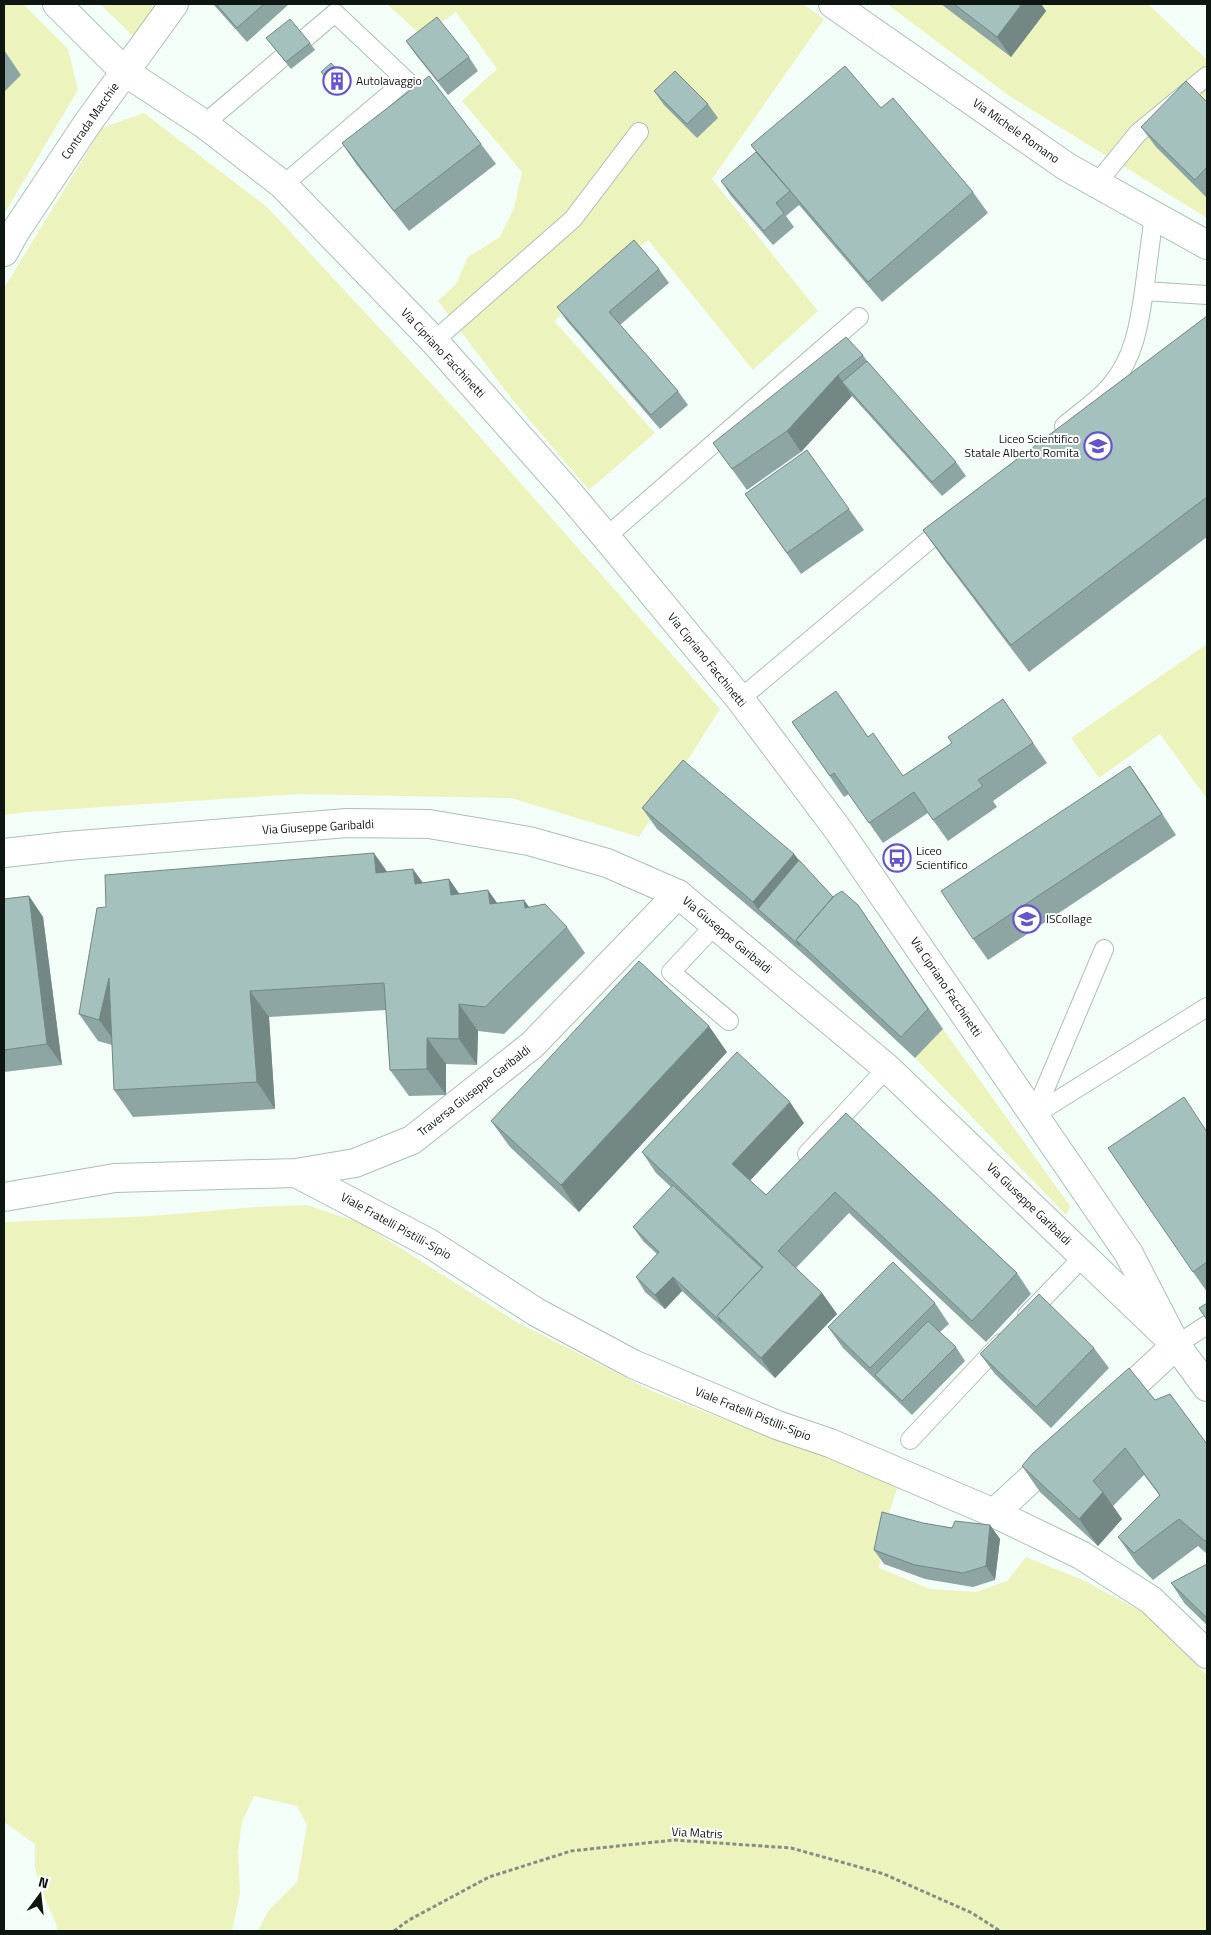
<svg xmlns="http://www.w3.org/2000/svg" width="1211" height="1935" font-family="'Titillium Web',sans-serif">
  <rect width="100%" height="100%" fill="#f4fef8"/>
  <path fill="#edf3bc" d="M4,4H23L68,49L78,90L4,214Z
    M100,4H163L138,41Z
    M387,4H803L824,19L712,179L818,311L753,370L648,240L554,321L655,433L589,490L515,403L438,301L456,284L468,257L500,237L514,208L522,172L462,101L497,69L456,12L422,36Z
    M887,4H1148L1205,58L1207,56V218L1008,95Z
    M144,113L268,208L465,420L720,709L639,837L511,798L299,794L27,812L4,815V288L102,128Z
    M1207,644V799L1160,734L1099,778L1071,738Z
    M943,1029L1070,1206L1066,1215L915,1058Z
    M307,1205L361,1223L515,1321L652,1391L720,1418L821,1455L898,1487C887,1514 882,1540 879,1568L930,1589L976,1592L1007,1581L1026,1557L1085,1581L1144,1613L1207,1675V1931H258L269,1910L297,1882L307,1825L297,1806L254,1796L242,1822L238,1852L240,1893L232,1931H57L56,1924L39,1885L35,1867V1844L4,1822V1222L152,1216L255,1207Z"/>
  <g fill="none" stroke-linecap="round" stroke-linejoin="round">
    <g stroke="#a9c1b4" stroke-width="20">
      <path id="service" d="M204,124L335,13L406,80L283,185
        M1097,183L1138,133L1207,76
        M1144,291L1154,215
        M434,341L573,219L639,132
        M1064,426C1078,414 1100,399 1111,385C1134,358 1139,325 1144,291L1207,295
        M606,537L859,317
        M740,699L947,525
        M715,925L671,972L729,1021
        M1034,1115L1207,1007
        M1034,1115L1104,949
        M807,1154L887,1068
        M1027,1315L1084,1256
        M1176,1345L1207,1325
        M910,1440L1001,1343"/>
    </g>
    <g stroke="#a9c1b4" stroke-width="30">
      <path id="minor" d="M57,4L125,72L204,124L283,185L434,341L568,492L606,537L740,699L839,831L1129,1254L1176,1345L1111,1406
        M833,4L1067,167L1207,245
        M4,252L15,232L87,124L174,4
        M296,1173L429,1243L536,1312L633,1364L777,1425L830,1443L994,1513L1081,1555L1151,1600L1207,1654
        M4,1197L115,1178L296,1173L355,1163L412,1140L532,1045L678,894
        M994,1513L1059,1453"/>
    </g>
    <g stroke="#a9c1b4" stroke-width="30">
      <path id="secondary" d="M4,853L67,846L347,823L429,824L529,841L607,863L678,894L887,1068L1176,1345L1207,1387"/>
    </g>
    <path stroke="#848e88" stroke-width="3" stroke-dasharray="4 2.5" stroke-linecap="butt" d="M394,1931L409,1920L489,1877L571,1851L674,1840L791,1848L884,1874L972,1913L1000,1931"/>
    <use href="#service" stroke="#fff" stroke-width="18"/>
    <use href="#minor" stroke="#fff" stroke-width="28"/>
    <use href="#secondary" stroke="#fff" stroke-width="28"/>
  </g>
  <path fill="#8da6a3" d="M213,4H287L288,5L247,42Z
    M941,4H1041L1046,11L1011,57Z
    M266,38L310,43L315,50L291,69Z
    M406,41L469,57L478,71L448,95L416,55Z
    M4,50L21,75L4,92Z
    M321,72L343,76L348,83L338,92L326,79Z
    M654,91L708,104L718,118L697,138L664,105Z
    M1207,102V198L1156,147L1141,127Z
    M881,108L973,192L988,213L882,302L799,205L786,216L794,227L773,245L731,196L721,181L756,152L751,145Z
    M342,143L481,144L496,164L409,231L356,164Z
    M659,269L669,283L620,325L678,391L688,405L660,429L567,321L557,307Z
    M1207,316V537L1029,672L942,557L923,530Z
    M863,355L867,361L956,462L966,476L942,496L852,396L801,452L747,490L713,443Z
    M745,494L849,509L864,530L801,574Z
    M1003,699L1047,763L993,801L997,807L948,841L928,813L883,843L849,794L844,797L792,722L903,776L952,743Z
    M1130,766L1176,835L988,960L973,939Z
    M642,808L794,854L799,860L833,897L858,905L943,1029L915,1058L810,960L768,923L657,829Z
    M387,872L423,883L449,879L459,894L497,903L524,900L529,907L567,927L585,953L504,1034L478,1031L477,1065L446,1064V1095L409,1096L390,1070L386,1010L269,1017L275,1109L133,1117L114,1090L112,1045L98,1041L79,1014L106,907Z
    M29,896L43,917L62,1065L4,1072V899Z
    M727,1052L579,1212L510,1147L491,1121Z
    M846,1113L1017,1273L1031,1294L986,1342L849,1213L796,1268L822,1293L837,1314L775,1378L682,1291L665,1309L645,1292L636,1277L657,1254L643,1241L633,1227L671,1187L656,1173L642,1152L804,1123L750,1180L766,1195Z
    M1207,1131V1292L1193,1272Z
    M935,1303L949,1324L940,1332L956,1347L965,1361L912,1415L843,1348L828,1327Z
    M1094,1348L1109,1368L1051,1428L995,1374L980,1354Z
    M1155,1400L1207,1444V1554L1198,1546L1153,1580L1137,1564L1118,1537L1160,1496L1144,1475L1113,1506L1122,1519L1098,1546L1040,1492L1022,1466Z
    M923,1523L952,1528L990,1525L1000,1539L995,1580L973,1587L925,1579L884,1564L874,1550Z
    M1207,1564V1625L1185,1604L1171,1583Z"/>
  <path fill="#738784" d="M1022,4H1041L1046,11L1011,57L997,37Z
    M838,375L852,396L801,452L787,431Z
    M1130,766L1145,787L1176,835Z
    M374,853L393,880L376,873Z
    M794,854L809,874L758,909L753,902Z
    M413,869L432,895L415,884Z
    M449,879L468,906L451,895Z
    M488,890L507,917L490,904Z
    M29,896L43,917L62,1065L47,1044Z
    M524,900L543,927L525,908Z
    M109,978L118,1046L99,1020Z
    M250,991L269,1017L275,1109L257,1082Z
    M459,1004L478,1031L477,1065L459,1039Z
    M709,1026L727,1052L579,1212L561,1185Z
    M427,1038L446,1064V1095L427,1069Z
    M790,1102L804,1123L747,1184L732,1164Z
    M673,1277L682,1291L665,1309L655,1295Z
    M822,1293L837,1314L775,1378L761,1358Z
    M1103,1492L1122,1519L1098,1546L1079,1519Z
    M990,1525L1000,1539L995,1580L986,1566Z"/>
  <path fill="#a4c1bd" stroke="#738784" d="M216,4H264L237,28Z
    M954,4H1022L997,37Z
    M437,17L469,57L438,81L406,41Z
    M290,19L310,43L286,62L266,38Z
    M331,63L343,76L333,85L321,72Z
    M845,66L881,108L893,98L973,192L868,282L751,145Z
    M675,71L708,104L687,124L654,91Z
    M429,76L481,144L394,211L342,143Z
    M1186,81L1207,102V167L1195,180L1141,127Z
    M756,152L790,191L776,203L784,213L764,231L721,181Z
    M634,240L659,269L609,312L678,391L651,415L557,307Z
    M1207,316V497L1011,645L923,530Z
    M846,337L863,355L838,375L787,431L732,469L713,443Z
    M867,361L956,462L932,482L842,382Z
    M807,450L849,509L787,553L745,494Z
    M836,691L868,737L873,733L903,776L952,743L948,737L1003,699L1033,743L978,780L983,786L933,820L914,792L869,823L834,773L830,776L792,722Z
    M683,760L794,854L753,902L642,808Z
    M1130,766L1162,814L973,939L941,891Z
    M374,853L376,873L413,869L415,884L449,879L451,895L488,890L490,904L524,900L525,908L545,904L567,927L485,1007L459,1004V1039L427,1038V1069L390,1070L384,983L250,991L257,1082L114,1090L109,978L99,1020L79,1014L97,908L106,907L105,875Z
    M799,860L833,897L796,940L800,946L758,909Z
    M842,891L858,905L928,1009L901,1037L796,940L834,896Z
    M29,896L47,1044L4,1050V899Z
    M639,961L709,1026L561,1185L491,1121Z
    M737,1052L790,1102L732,1164L766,1195L846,1113L1017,1273L972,1321L835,1192L778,1251L822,1293L761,1358L717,1316L763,1267L642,1152Z
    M1184,1097L1207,1132V1262L1193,1272L1108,1148Z
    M673,1185L762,1268L717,1316L722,1323L673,1277L655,1295L636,1277L659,1252L633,1227Z
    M893,1262L935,1303L870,1368L828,1327Z
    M1039,1294L1094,1348L1036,1407L980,1354Z
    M1207,1303V1320L1199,1308Z
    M928,1321L956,1347L902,1401L875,1375Z
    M1129,1368L1155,1400L1170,1394L1207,1444V1540L1205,1541L1179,1519L1134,1553L1118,1537L1160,1495L1125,1448L1093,1481L1103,1492L1079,1519L1022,1466L1032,1454Z
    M882,1512L923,1523L952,1528L955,1521L990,1525L986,1566L963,1573L915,1565L874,1550Z
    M1207,1564V1618L1171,1583Z"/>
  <defs>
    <g id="building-ring" transform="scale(1.4375)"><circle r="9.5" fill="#fff" stroke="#6355ce" stroke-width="1.5"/><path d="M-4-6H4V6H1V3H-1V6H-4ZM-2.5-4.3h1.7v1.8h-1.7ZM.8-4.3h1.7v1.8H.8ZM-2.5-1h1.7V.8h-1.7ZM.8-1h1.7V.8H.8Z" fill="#6355ce"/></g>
    <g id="school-ring" transform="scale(1.4375)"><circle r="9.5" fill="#fff" stroke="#6355ce" stroke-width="1.5"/><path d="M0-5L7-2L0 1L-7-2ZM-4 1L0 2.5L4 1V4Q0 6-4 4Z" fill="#6355ce"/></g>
    <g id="bus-ring" transform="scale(1.4375)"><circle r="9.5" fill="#fff" stroke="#6355ce" stroke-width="1.5"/><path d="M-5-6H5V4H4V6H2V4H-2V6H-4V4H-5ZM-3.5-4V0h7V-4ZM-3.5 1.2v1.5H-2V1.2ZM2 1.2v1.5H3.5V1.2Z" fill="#6355ce"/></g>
  </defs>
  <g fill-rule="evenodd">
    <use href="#building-ring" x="337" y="81"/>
    <use href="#school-ring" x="1098" y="446"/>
    <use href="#bus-ring" x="897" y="858"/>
    <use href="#school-ring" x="1027" y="919"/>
  </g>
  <g text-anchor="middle" stroke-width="4" stroke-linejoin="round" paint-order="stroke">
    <g font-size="12" fill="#0d1611" stroke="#fff" text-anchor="start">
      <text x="356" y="85">Autolavaggio</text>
      <text x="1079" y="443" text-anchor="end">Liceo Scientifico<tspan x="1079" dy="14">Statale Alberto Romita</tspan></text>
      <text x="916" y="855">Liceo<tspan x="916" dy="14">Scientifico</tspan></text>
      <text x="1046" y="923">ISCollage</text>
    </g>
    <g font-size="12" fill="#0d1611" stroke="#fff">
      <text transform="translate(90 121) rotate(-55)" y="4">Contrada Macchie</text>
      <text transform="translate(1016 131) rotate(35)" y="4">Via Michele Romano</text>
      <text transform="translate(443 353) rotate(47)" y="4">Via Cipriano Facchinetti</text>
      <text transform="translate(707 660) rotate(51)" y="4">Via Cipriano Facchinetti</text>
      <text transform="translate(318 827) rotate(-3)" y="4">Via Giuseppe Garibaldi</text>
      <text transform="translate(727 935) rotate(40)" y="4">Via Giuseppe Garibaldi</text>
      <text transform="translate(946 987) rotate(56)" y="4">Via Cipriano Facchinetti</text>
      <text transform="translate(474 1091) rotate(-38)" y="4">Traversa Giuseppe Garibaldi</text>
      <text transform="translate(1029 1204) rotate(44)" y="4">Via Giuseppe Garibaldi</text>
      <text transform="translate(396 1226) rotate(29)" y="4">Viale Fratelli Pistilli-Sipio</text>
      <text transform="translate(753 1414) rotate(22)" y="4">Viale Fratelli Pistilli-Sipio</text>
      <text transform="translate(697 1833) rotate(3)" y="4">Via Matris</text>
    </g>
  </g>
  <rect width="1211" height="1935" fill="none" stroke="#0d1611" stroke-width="10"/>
  <g transform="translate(40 1895) rotate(15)" stroke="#ffffff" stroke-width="4" paint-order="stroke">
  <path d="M0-4L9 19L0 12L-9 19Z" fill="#0d1611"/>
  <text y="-8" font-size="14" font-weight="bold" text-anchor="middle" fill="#0d1611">N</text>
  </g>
</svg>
